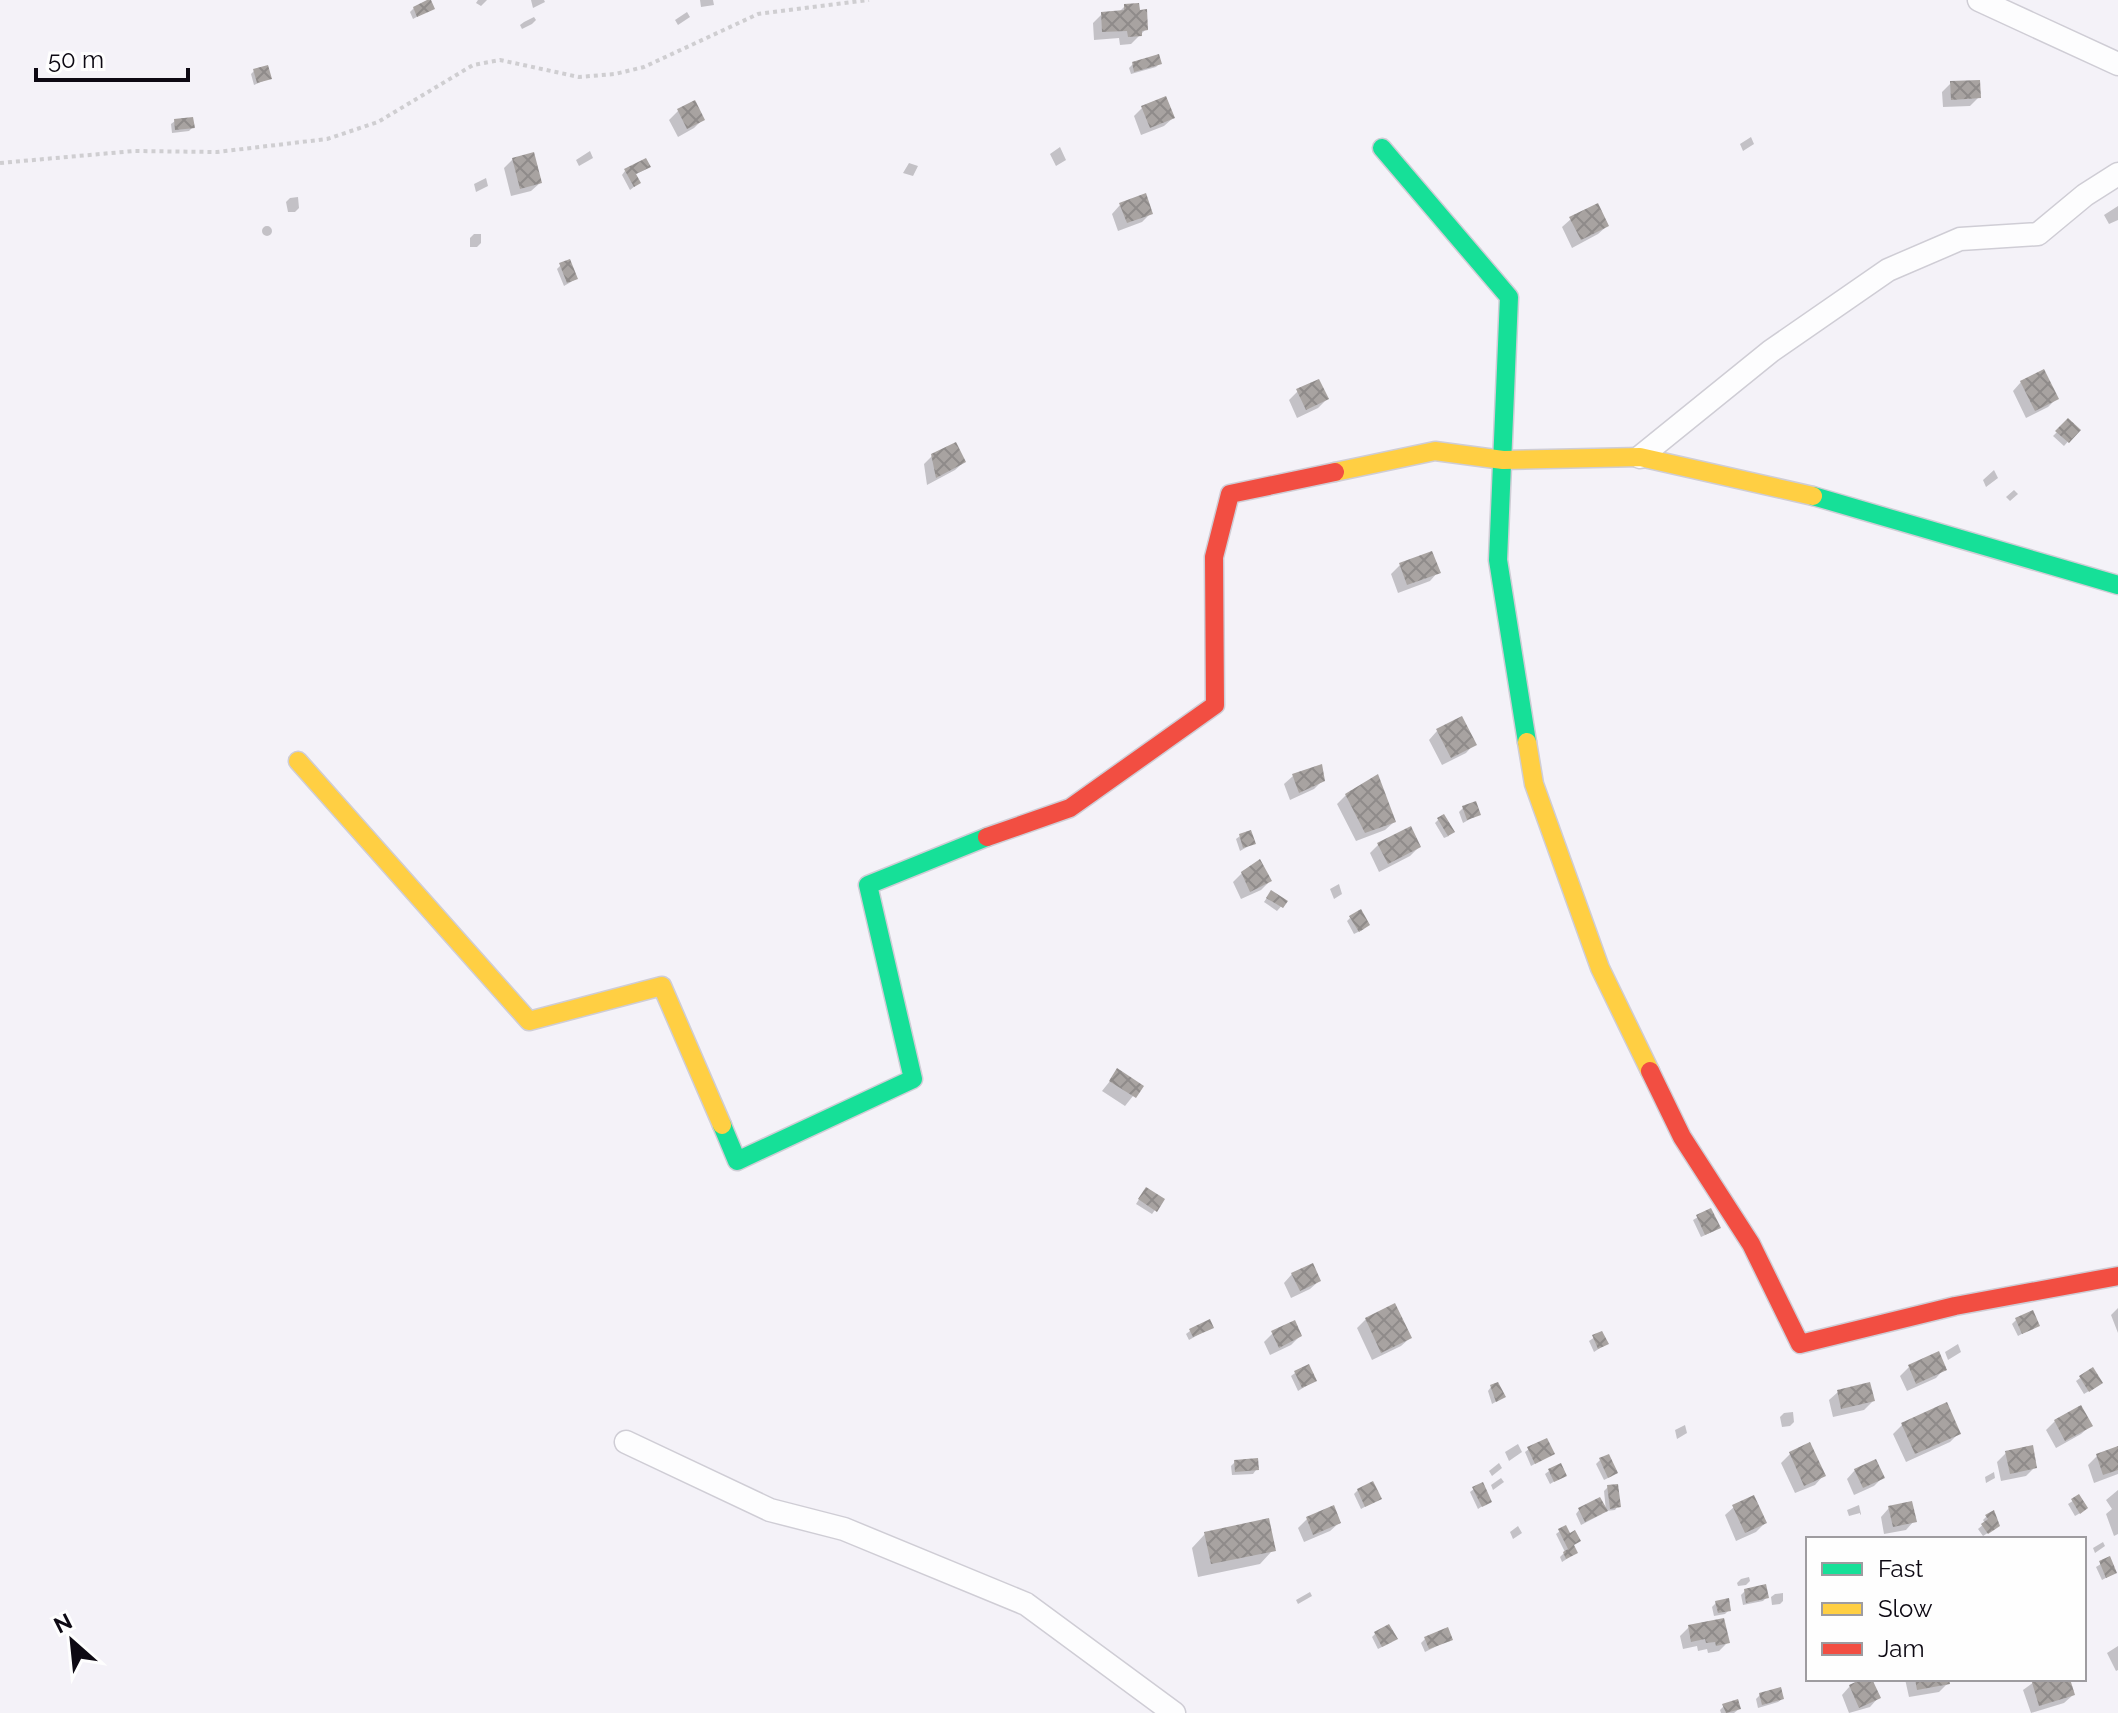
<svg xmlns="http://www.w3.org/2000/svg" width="2118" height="1713" font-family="Raleway,sans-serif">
  <defs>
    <pattern id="building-cross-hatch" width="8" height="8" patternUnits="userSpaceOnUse" patternTransform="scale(2)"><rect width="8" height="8" fill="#a8a3a1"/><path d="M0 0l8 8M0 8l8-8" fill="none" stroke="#8f8b8a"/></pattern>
  </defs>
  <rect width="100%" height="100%" fill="#f4f2f8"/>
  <path fill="#0003" d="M478,0H487L481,6L476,3Z
    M531,0H544L545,2L533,8Z
    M700,0H713L714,5L701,7Z
    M1125,6L1146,29L1131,44L1120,45L1119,38L1094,40L1093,23L1102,14L1118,13Z
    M414,8H433L413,19L410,12Z
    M687,12L690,17L678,25L675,20Z
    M534,17L536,20L532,24L522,29L520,25L524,22Z
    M1160,63L1156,67L1131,74L1129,68L1133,64Z
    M254,71L270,78L254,85L251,74Z
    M1951,83L1978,98L1970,106L1943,107L1942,92Z
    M694,102L703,119L694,128L678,137L669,120L678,111Z
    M1142,108L1173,118L1164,126L1141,135L1134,116Z
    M175,121L193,127L189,131L172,133L171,124Z
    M1751,137L1754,144L1743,151L1740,144Z
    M1060,147L1066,160L1056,166L1050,154Z
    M590,151L593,158L579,166L576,160Z
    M513,159L540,183L531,191L511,196L504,168Z
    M909,163L918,166L913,176L903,173Z
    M644,170L634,175L639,183L630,190L622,175L625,171Z
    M486,178L488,186L476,192L474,184Z
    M298,197L299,208L295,212H288L286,202L290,198Z
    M1120,205L1151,213L1142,222L1118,231L1112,214Z
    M2118,206V220L2109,224L2104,215Z
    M1571,219L1607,226L1598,234L1572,248L1562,227Z
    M262 231a5 5 0 1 1 10 0a5 5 0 1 1-10 0Z
    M474,234H481V243L477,247H470V238Z
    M561,265L576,279L564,286L557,269Z
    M2021,382L2057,398L2048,407L2026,418L2013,391Z
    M1298,391L1327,399L1318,408L1297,418L1289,400Z
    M2068,421L2078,430L2064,446L2053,436Z
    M933,455L964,462L955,470L927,485L924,464Z
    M1994,470L1998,478L1986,487L1983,480Z
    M2014,490L2018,494L2010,501L2006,497Z
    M1400,565L1438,572L1430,581L1398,593L1391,574Z
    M1437,731L1474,744L1466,753L1442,765L1429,740Z
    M1293,776L1323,780L1314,789L1290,800L1284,784Z
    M1346,795L1394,822L1385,830L1356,841L1337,804Z
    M1463,808L1479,814L1463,823L1459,812Z
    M1439,819L1449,836L1444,838L1435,823Z
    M1240,836L1254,843L1240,851L1236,839Z
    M1378,845L1419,847L1410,856L1379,872L1370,853Z
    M1242,873L1270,881L1261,890L1241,899L1233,882Z
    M1339,884L1342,894L1334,899L1330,889Z
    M1268,896L1285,902L1277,911L1264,902Z
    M1350,918L1364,929L1354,934L1347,921Z
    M1118,1071L1141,1086L1125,1106L1102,1091Z
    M1143,1193L1155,1210L1152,1214L1136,1204Z
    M1710,1210L1714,1231L1701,1237L1693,1220Z
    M1292,1274L1319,1281L1310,1289L1291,1298L1284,1283Z
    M2118,1308V1333L2111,1315Z
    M1366,1319L1410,1338L1401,1346L1372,1360L1357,1328Z
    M2016,1320L2038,1325L2018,1336L2012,1324Z
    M1212,1327L1189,1340L1186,1334L1190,1331Z
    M1273,1333L1300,1336L1291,1345L1270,1355L1264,1342Z
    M1601,1333L1606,1344L1594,1352L1589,1341Z
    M1958,1344L1961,1352L1948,1360L1945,1352Z
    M1909,1367L1944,1369L1936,1378L1907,1391L1900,1376Z
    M1295,1373L1314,1381L1298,1391L1291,1376Z
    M2080,1378L2097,1386L2084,1394L2076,1381Z
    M1491,1387L1504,1397L1492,1404L1488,1391Z
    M1838,1392L1873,1401L1864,1410L1833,1417L1829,1400Z
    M1946,1405L1959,1433L1950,1442L1906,1462L1893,1434L1902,1425Z
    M1793,1412L1794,1422L1790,1426L1782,1427L1780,1417L1784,1413Z
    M2055,1421L2090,1426L2081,1434L2056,1448L2046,1430Z
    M1685,1425L1687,1433L1677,1439L1675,1430Z
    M1518,1444L1522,1452L1509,1461L1505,1452Z
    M2118,1448V1474L2094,1483L2088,1465L2097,1456Z
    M1529,1449L1552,1454L1531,1466L1525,1452Z
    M2006,1453L2035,1467L2026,1476L2001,1481L1997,1462Z
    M1790,1454L1823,1476L1815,1485L1795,1493L1781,1463Z
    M1600,1460L1612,1476L1604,1480L1596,1464Z
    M1235,1462L1256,1470L1253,1474L1232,1475L1231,1466Z
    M1499,1463L1502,1468L1492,1476L1489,1471Z
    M1855,1470L1882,1478L1874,1486L1854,1495L1847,1479Z
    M1549,1471L1565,1475L1550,1484L1545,1474Z
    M1994,1472L1995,1478L1986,1483L1985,1477Z
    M1501,1478L1504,1482L1493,1490L1491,1485Z
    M1608,1487L1618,1506L1615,1510L1606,1511L1604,1491Z
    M1474,1489L1490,1501L1478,1509L1470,1492Z
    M1358,1490L1379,1499L1361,1509L1354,1494Z
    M2118,1490V1534L2114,1536L2106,1514L2112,1509L2106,1500Z
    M2079,1497L2082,1512L2075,1516L2068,1504Z
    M1859,1505L1861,1514L1860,1515V1513L1849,1516L1847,1510Z
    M1734,1507L1765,1523L1756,1532L1736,1541L1725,1515Z
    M1889,1508L1914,1521L1906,1530L1884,1534L1881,1517Z
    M1579,1510L1602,1514L1581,1525L1576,1514Z
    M1987,1516L1994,1529L1983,1536L1978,1529L1985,1523L1983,1520Z
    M1307,1519L1339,1523L1330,1531L1304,1542L1298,1528Z
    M1518,1526L1522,1533L1513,1539L1510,1532Z
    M1560,1531L1578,1541L1572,1546L1576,1553L1562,1562L1560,1557L1565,1552L1556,1534Z
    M1205,1534L1273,1550L1260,1564L1198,1577L1192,1548Z
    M2103,1542L2105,1546L2095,1553L2093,1548Z
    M2109,1559L2115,1573L2102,1580L2096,1567Z
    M1749,1577L1750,1581L1746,1585L1738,1586L1737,1583L1741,1579Z
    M1745,1591L1767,1597L1763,1601L1743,1605L1741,1595Z
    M1310,1592L1312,1596L1298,1604L1296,1600Z
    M1783,1593V1601L1780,1604L1772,1605L1771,1597L1775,1594Z
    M1716,1603L1729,1610L1725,1614L1714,1616L1712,1607Z
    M1689,1627L1728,1642L1719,1651L1708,1653L1707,1649L1698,1651L1697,1646L1683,1649L1680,1636Z
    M1375,1634L1392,1642L1378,1649L1372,1637Z
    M1425,1639H1451L1425,1652L1421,1643Z
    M2118,1646V1670L2116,1671L2107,1653Z
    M1867,1679H1870L1878,1698L1870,1707L1849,1713L1842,1695L1850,1686Z
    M1905,1679H1947L1948,1683L1939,1692L1909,1697Z
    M2038,1679H2068L2073,1695L2064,1703L2031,1713L2023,1690Z
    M1760,1695L1782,1699L1778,1702L1758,1708L1756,1699Z
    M1724,1706L1739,1709L1734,1713H1721L1720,1710Z"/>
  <path fill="url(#building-cross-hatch)" d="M427,0H431L435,9L417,17L413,7Z
    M1139,3L1140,10L1147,9L1148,30L1142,31V36L1128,37L1127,31L1102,32L1101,12L1124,10V4Z
    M1159,54L1162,64L1134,72L1132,62Z
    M268,65L272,79L257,83L253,69Z
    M1980,80L1981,98L1951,100L1950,81Z
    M1166,96L1175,118L1150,128L1141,106Z
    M695,100L705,120L687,129L677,109Z
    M193,117L195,128L175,130L174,119Z
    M534,152L542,183L520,189L512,158Z
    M646,158L651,167L636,174L641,183L634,187L624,169Z
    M1146,193L1153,214L1127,223L1119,203Z
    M1598,203L1609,226L1581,240L1569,217Z
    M570,259L578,279L567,283L559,263Z
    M2044,369L2059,399L2035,411L2020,381Z
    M1319,379L1329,399L1306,410L1296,389Z
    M2068,418L2081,430L2069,443L2055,431Z
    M956,442L966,462L936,478L931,454Z
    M1432,551L1441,573L1407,585L1399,563Z
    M1462,716L1477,745L1451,758L1436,729Z
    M1322,764L1325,781L1299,793L1292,774Z
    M1378,774L1396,822L1365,833L1345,794Z
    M1476,801L1481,815L1467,820L1462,806Z
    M1444,814L1455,832L1448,836L1437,818Z
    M1411,826L1421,847L1388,864L1377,843Z
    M1251,830L1256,844L1243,848L1239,834Z
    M1260,859L1272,881L1250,892L1241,872Z
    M1271,890L1288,901L1283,908L1266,898Z
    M1361,909L1370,925L1359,932L1349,916Z
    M1117,1068L1144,1086L1136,1098L1109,1081Z
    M1146,1187L1165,1199L1157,1212L1138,1199Z
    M1711,1208L1721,1228L1705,1235L1696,1215Z
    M1313,1263L1321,1281L1300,1291L1291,1273Z
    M1395,1303L1412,1338L1381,1353L1365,1318Z
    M2033,1310L2040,1326L2022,1334L2015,1318Z
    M1210,1319L1214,1328L1193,1337L1189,1329Z
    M1295,1320L1302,1336L1279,1348L1271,1331Z
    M1602,1331L1609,1344L1598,1349L1592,1335Z
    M1939,1351L1947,1370L1916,1384L1908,1365Z
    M1309,1364L1317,1381L1302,1388L1294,1371Z
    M2093,1367L2103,1383L2089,1392L2079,1376Z
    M1498,1382L1506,1397L1496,1402L1490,1385Z
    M1870,1382L1875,1401L1841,1409L1837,1390Z
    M1947,1402L1961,1434L1915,1454L1901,1423Z
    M2081,1405L2093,1426L2065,1441L2054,1420Z
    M1547,1438L1555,1454L1535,1464L1527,1447Z
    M1810,1442L1826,1476L1804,1486L1789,1452Z
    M2033,1445L2037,1468L2010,1474L2005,1451Z
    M2118,1446V1470L2103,1475L2096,1454Z
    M1609,1454L1618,1473L1608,1478L1599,1458Z
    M1258,1458L1259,1470L1235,1472L1234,1460Z
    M1876,1459L1885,1478L1863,1488L1854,1469Z
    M1561,1463L1567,1476L1554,1482L1548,1469Z
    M1373,1481L1382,1499L1365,1507L1357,1489Z
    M1483,1482L1492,1502L1482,1507L1472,1487Z
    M1618,1484L1621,1507L1610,1509L1607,1485Z
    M2079,1494L2088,1508L2080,1514L2071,1499Z
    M1754,1495L1767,1523L1745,1533L1732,1505Z
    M1600,1497L1608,1511L1585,1522L1578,1508Z
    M1912,1501L1917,1522L1893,1527L1888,1506Z
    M1334,1505L1341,1523L1313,1535L1306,1517Z
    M1994,1510L2000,1526L1988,1534L1981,1524L1988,1519L1985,1515Z
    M1269,1518L1276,1551L1211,1564L1204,1532Z
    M1566,1525L1570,1533L1575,1530L1581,1541L1574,1545L1578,1553L1566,1559L1563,1552L1568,1549L1558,1529Z
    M2110,1556L2117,1573L2106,1578L2099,1561Z
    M1766,1584L1769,1598L1746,1603L1744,1589Z
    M1729,1598L1731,1611L1718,1613L1715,1601Z
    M1724,1618L1730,1643L1716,1646L1715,1642L1706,1643L1705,1639L1691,1642L1688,1625Z
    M1389,1624L1398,1639L1382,1647L1374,1632Z
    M1448,1627L1453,1640L1429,1649L1424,1637Z
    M1862,1679H1872L1881,1698L1859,1708L1849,1685Z
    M1915,1679H1949L1950,1684L1917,1690Z
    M2031,1679H2070L2075,1695L2039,1706Z
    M1781,1687L1784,1699L1762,1705L1759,1693Z
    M1738,1699L1741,1709L1726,1713L1722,1704Z"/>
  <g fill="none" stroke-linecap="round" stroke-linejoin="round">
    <g stroke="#cfcdd5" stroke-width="25">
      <path id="street" d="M1979,0L2118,64
        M1640,457L1771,351L1888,270L1960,239L2038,234L2085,195L2118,174
        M626,1442L770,1510L844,1529L1026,1604L1174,1713"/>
    </g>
    <g stroke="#cfcdd5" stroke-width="21">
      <path id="fast" d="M1382,148L1509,297L1498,560L1527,742
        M1813,496L2118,585
        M722,1125L737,1161L913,1079L868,885L987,837"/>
    </g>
    <g stroke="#cfcdd5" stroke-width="21">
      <path id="slow" d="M1335,472L1435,451L1503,460L1640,457L1813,496
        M1527,742L1534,784L1600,968L1650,1071
        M298,761L529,1021L662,986L722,1125"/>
    </g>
    <g stroke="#cfcdd5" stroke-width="21">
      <path id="jam" d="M987,837L1070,808L1215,705L1214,557L1230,494L1335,472
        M1650,1071L1682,1137L1751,1244L1800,1344L1955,1306L2118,1276"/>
    </g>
    <path stroke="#cfced1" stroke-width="4" stroke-dasharray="4 4" stroke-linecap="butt" d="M0,163L134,151L217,152L327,139L378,122L473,65L500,60L579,77L615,74L644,67L758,14L869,0"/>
    <use href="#street" stroke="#fdfdfe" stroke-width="22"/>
    <use href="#fast" stroke="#16e098" stroke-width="18"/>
    <use href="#slow" stroke="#ffcf43" stroke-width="18"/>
    <use href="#jam" stroke="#f24e42" stroke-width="18"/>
  </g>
  <rect x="1806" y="1537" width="280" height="144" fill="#fefefe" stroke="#9e9ca0" stroke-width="2"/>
  <rect x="1822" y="1563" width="40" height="12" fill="#16e098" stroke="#9e9ca0" stroke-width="2"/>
  <text x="1878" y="1577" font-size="24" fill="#0d0913">Fast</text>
  <rect x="1822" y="1603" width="40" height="12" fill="#ffcf43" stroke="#9e9ca0" stroke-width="2"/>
  <text x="1878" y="1617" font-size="24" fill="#0d0913">Slow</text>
  <rect x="1822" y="1643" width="40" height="12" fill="#f24e42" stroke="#9e9ca0" stroke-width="2"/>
  <text x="1878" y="1657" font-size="24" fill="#0d0913">Jam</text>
  <g transform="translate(72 1641) rotate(333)" stroke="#fefefe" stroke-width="6" paint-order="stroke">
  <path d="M0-6L14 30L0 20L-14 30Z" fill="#0d0913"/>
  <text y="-12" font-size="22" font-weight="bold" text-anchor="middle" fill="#0d0913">N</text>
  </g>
  <path d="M36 68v12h152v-12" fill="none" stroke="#0d0913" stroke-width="4"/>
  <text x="48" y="68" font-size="24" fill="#0d0913" stroke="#fefefe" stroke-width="6" paint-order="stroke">50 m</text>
</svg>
